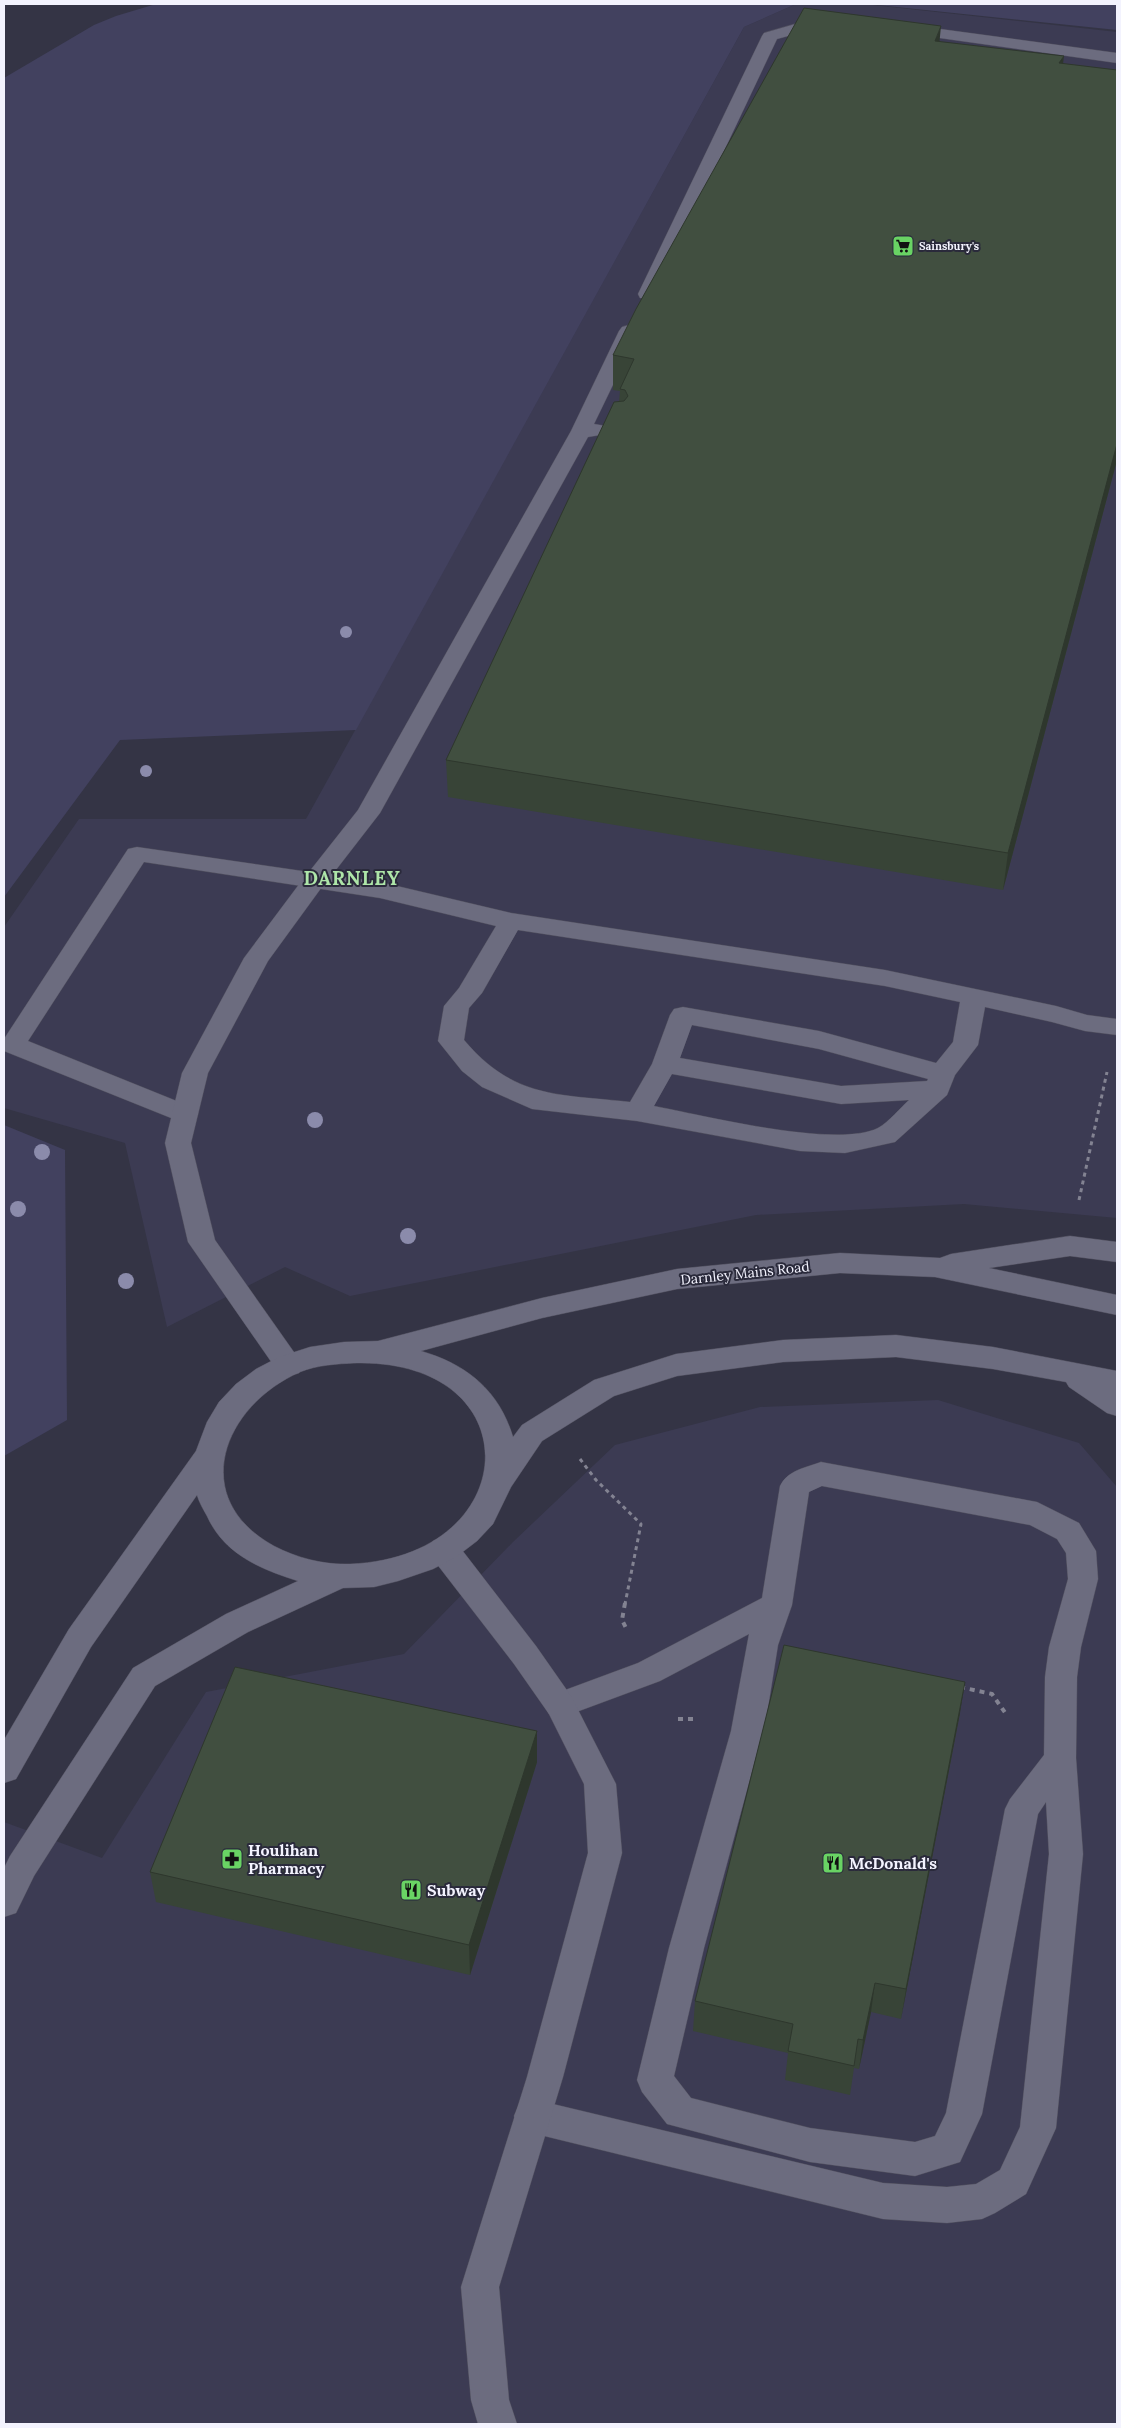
<svg xmlns="http://www.w3.org/2000/svg" width="1121" height="2428" font-family="Lora,serif">
  <rect width="100%" height="100%" fill="#343445"/>
  <path fill="#3c3b53" d="M796,4H864L1117,32V1218L964,1204L756,1215L350,1296L285,1267L167,1327L125,1143L4,1108V927L79,819H306L744,27Z
    M938,1400L1079,1443L1117,1487V2424H4V1822L102,1858L206,1692L404,1654L513,1542L615,1445L760,1407Z"/>
  <path fill="#42415f" d="M156,4H796L744,27L356,730L120,740L4,897V78L94,25L116,16Z
    M868,4H1117V30Z
    M4,1125L65,1150L67,1420L4,1456Z"/>
  <g fill="none" stroke-linecap="round" stroke-linejoin="round">
    <g stroke="#504f5e" stroke-width="1">
      <path id="service" d="M809,20L833,22L835,25L833,28L810,30L777,39L656,294L654,298H640L638,294L762,36L764,33Z
        M903,24L1117,53V63L897,32L895,29L897,26Z
        M629,325L636,327L639,331L594,424L606,426L609,430L606,434L588,437L380,813L332,875L380,882L511,913L885,970L1056,1006L1087,1015L1117,1019V1035L1085,1031L1052,1022L985,1007L978,1045L955,1075L947,1095L895,1142L845,1153L800,1151L637,1121L532,1109L482,1087L462,1071L438,1041L444,1006L459,988L496,926L380,898L144,862L28,1041L194,1108L198,1114L194,1120L185,1123L176,1120L4,1051V1039L128,849L137,847L309,872L358,810L571,431L619,331L622,327ZM518,930L885,986L960,1002L953,1042L936,1063L819,1031L683,1007L674,1009L670,1015L652,1064L630,1102C558,1094 514,1099 464,1040L469,1008L482,993ZM692,1025L819,1049L928,1079L927,1081L841,1086L680,1058ZM672,1074L841,1104L909,1100C900,1108 889,1122 878,1128C836,1149 702,1115 654,1106Z
        M821,1462L1037,1502L1079,1523L1096,1551L1098,1579L1081,1647L1077,1677L1076,1758L1083,1854L1056,2128L1026,2194L995,2213L982,2219L947,2223L883,2219L532,2133L519,2128L514,2116L519,2104L532,2099L883,2183L947,2187L976,2184L1000,2170L1020,2127L1049,1854L1046,1802L1038,1814L982,2114L960,2162L915,2176L810,2162L667,2124L642,2092L637,2080L669,1948L731,1731L749,1634L660,1681L571,1714L560,1718L549,1714L544,1705L549,1696L638,1663L762,1598L780,1486C788,1470 805,1468 821,1462ZM822,1486L1030,1525L1057,1539L1066,1553L1068,1579L1049,1647L1045,1677L1044,1755L1010,1799L1005,1809L946,2113L935,2136L915,2142L810,2128L691,2098L674,2076L704,1948L766,1720L778,1645L792,1605L809,1492Z"/>
    </g>
    <g stroke="#504f5e" stroke-width="1">
      <path id="minor" d="M315,872L324,875L327,880L268,961L208,1073L191,1143L215,1240L303,1365L299,1373L289,1376L279,1373L188,1242L165,1143L182,1073L244,958L306,875Z
        M444,1538L455,1541L536,1646L571,1696L616,1784L622,1853L563,2077L499,2287L509,2400L517,2424H478L471,2400L461,2287L527,2077L588,1853L584,1784L549,1714L514,1664L433,1559L429,1550L433,1541Z"/>
    </g>
    <g stroke="#504f5e" stroke-width="1">
      <path id="tertiary" d="M1070,1236L1117,1242V1262L1070,1256L989,1268L1117,1295V1315L935,1277L840,1273L677,1289L542,1318L421,1351C466,1364 499,1390 513,1437L522,1425L594,1380L676,1354L783,1340L896,1335L993,1347L1117,1371V1416L1107,1413L1069,1387L1066,1382L993,1369L896,1357L783,1362L677,1376L614,1396L542,1441L511,1487L493,1524L477,1541L456,1557L433,1569L398,1581L374,1587L343,1588L248,1632L155,1686L34,1876L16,1913L4,1917V1868L10,1856L133,1668L226,1614L298,1581C260,1569 224,1554 207,1516C203,1509 199,1502 197,1495L91,1647L16,1779L4,1783V1740L69,1629L196,1451L207,1422L219,1402L236,1384L256,1369L279,1357L310,1347L344,1342L378,1341L542,1298L677,1269L840,1253L940,1258L951,1254ZM355,1363C534,1359 525,1557 350,1564C324,1565 297,1558 274,1546C187,1498 223,1406 300,1372C317,1365 337,1364 355,1363Z"/>
    </g>
    <path stroke="#838392" stroke-width="3" stroke-dasharray="4 4" stroke-linecap="butt" d="M1079,1200L1107,1072
      M580,1459L596,1480L641,1524L625,1604"/>
    <path stroke="#838392" stroke-width="4" stroke-dasharray="5 5" stroke-linecap="butt" d="M625,1603L622,1620L626,1628
      M960,1687L992,1694L1006,1714
      M678,1719H695"/>
    <use href="#service" fill="#6c6c7f" fill-rule="evenodd"/>
    <use href="#minor" fill="#6c6c7f" fill-rule="evenodd"/>
    <use href="#tertiary" fill="#6c6c7f" fill-rule="evenodd"/>
  </g>
  <g fill="#8b8bab">
    <circle cx="346" cy="632" r="6"/>
    <circle cx="146" cy="771" r="6"/>
    <circle cx="315" cy="1120" r="8"/>
    <circle cx="42" cy="1152" r="8"/>
    <circle cx="18" cy="1209" r="8"/>
    <circle cx="408" cy="1236" r="8"/>
    <circle cx="126" cy="1281" r="8"/>
  </g>
  <path fill="#384437" d="M940,42L1063,64L1117,70V460L1003,890L448,797L446,760L619,402L620,391L613,390V355Z
    M960,1713L901,2019L871,2012L859,2069L854,2068L850,2095L785,2080L788,2053L693,2031L695,2001Z
    M537,1731V1762L470,1975L156,1902L150,1872Z"/>
  <path fill="#2e372d" d="M941,26L938,57L935,41Z
    M1064,56L1060,88L1059,63Z
    M1117,444V460L1003,890L1008,853Z
    M965,1682L960,1713L901,2019L906,1989Z
    M537,1731V1762L470,1975L469,1945Z
    M875,1983L871,2012L859,2069L863,2040Z"/>
  <path fill="#414f40" stroke="#2e372d" d="M804,8L941,26L935,41L1064,56L1059,63L1117,70V444L1008,853L446,760L614,402L624,401L628,396L625,390L620,389L634,359L613,355L636,309Z
    M784,1645L965,1682L906,1989L875,1983L863,2040L858,2039L854,2066L788,2051L793,2024L695,2001Z
    M235,1667L537,1731L469,1945L150,1872Z"/>
  <defs>
    <g id="supermarket-square" transform="scale(1.125)"><rect x="-9" y="-9" width="18" height="18" rx="4" fill="#69d364" stroke="#2a2a3b"/><path d="M-6-5.5h2.5l.6 2H6L4.5 2H-2.5L-4.4-4H-6ZM-1.5 3.2a1.3 1.3 0 1 0 .1 0ZM3 3.2a1.3 1.3 0 1 0 .1 0Z" fill="#111"/></g>
    <g id="pharmacy-square" transform="scale(1.125)"><rect x="-9" y="-9" width="18" height="18" rx="4" fill="#69d364" stroke="#2a2a3b"/><path d="M-2-6h4v4h4v4h-4v4h-4v-4h-4v-4h4Z" fill="#111"/></g>
    <g id="restaurant-square" transform="scale(1.125)"><rect x="-9" y="-9" width="18" height="18" rx="4" fill="#69d364" stroke="#2a2a3b"/><path d="M-5-6h1v4h1v-4h1v4h1v-4h1v5L-1.5 .5V6h-2V.5L-5-1ZM5-6V6H3V1.5H1.5Q1.5-4 5-6Z" fill="#111"/></g>
  </defs>
  <g fill-rule="evenodd">
    <use href="#supermarket-square" x="903" y="246"/>
    <use href="#pharmacy-square" x="232" y="1859"/>
    <use href="#restaurant-square" x="833" y="1863"/>
    <use href="#restaurant-square" x="411" y="1890"/>
  </g>
  <g text-anchor="middle" stroke-width="4" stroke-linejoin="round" paint-order="stroke">
    <g font-size="11" font-weight="bold" fill="#f3f3fe" stroke="#2a2a3b" text-anchor="start">
      <text x="919" y="250">Sainsbury's</text>
    </g>
    <g font-size="14" fill="#f3f3fe" stroke="#2a2a3b">
      <text transform="translate(745 1273) rotate(-6)" y="5">Darnley Mains Road</text>
    </g>
    <g font-size="16" font-weight="bold" fill="#f3f3fe" stroke="#2a2a3b" text-anchor="start">
      <text x="248" y="1856">Houlihan<tspan x="248" dy="18">Pharmacy</tspan></text>
      <text x="849" y="1869">McDonald's</text>
      <text x="427" y="1896">Subway</text>
    </g>
    <g font-size="19" font-weight="bold" letter-spacing="1" fill="#aee6a9" stroke="#2a2a3b">
      <text x="352" y="885">DARNLEY</text>
    </g>
  </g>
  <rect width="1121" height="2428" fill="none" stroke="#f3f3fe" stroke-width="10"/>
</svg>
